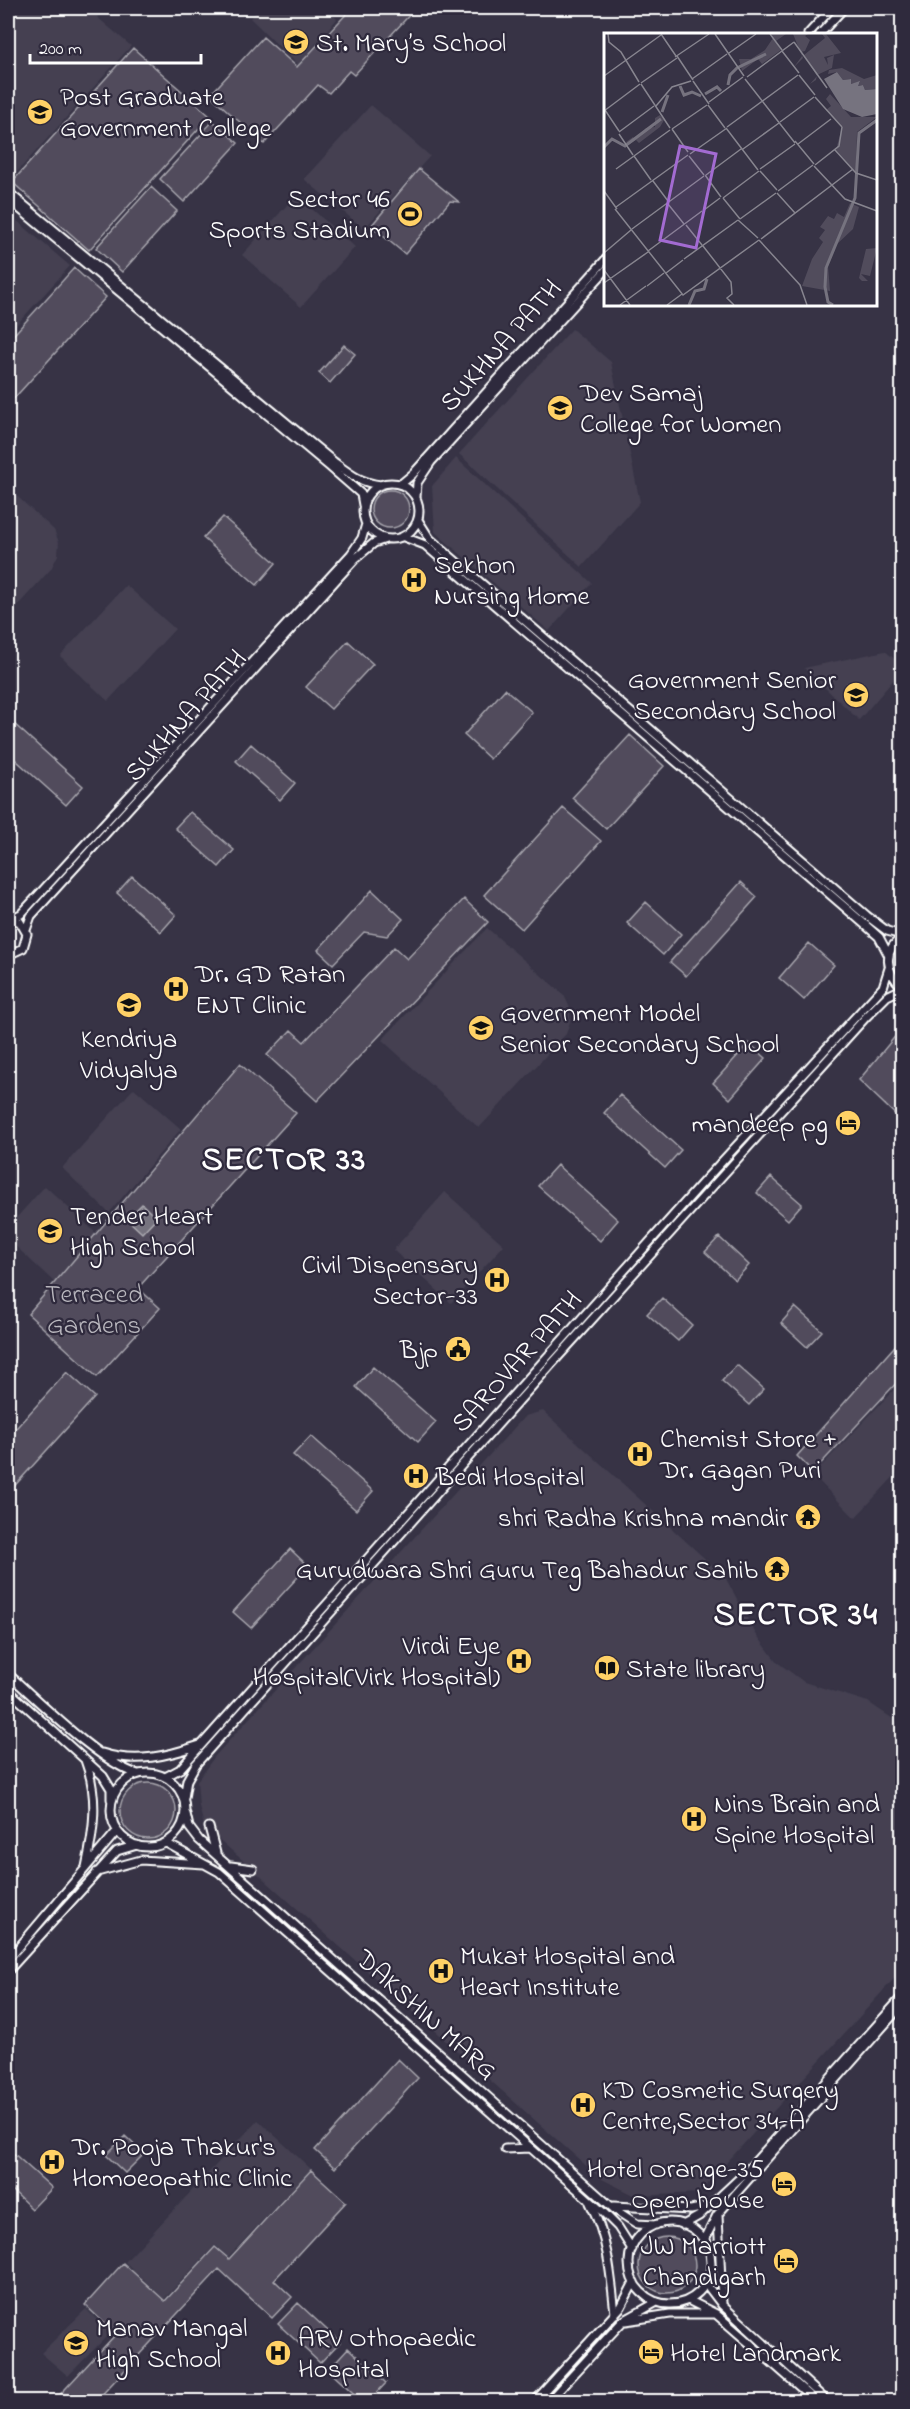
<svg xmlns="http://www.w3.org/2000/svg" width="910" height="2409" font-family="'Indie Flower',sans-serif">
  <rect width="100%" height="100%" fill="#373345"/>
  <filter id="ink" filterUnits="userSpaceOnUse"><feTurbulence type="fractalNoise" baseFrequency=".0167" numOctaves="2"/><feDisplacementMap in="SourceGraphic" scale="12" xChannelSelector="R" yChannelSelector="G"/><feConvolveMatrix kernelMatrix="1 2 1 2 8 2 1 2 1" color-interpolation-filters="sRGB"/></filter>
  <g filter="url(#ink)">
    <path fill="#444051" d="M8,8H105L97,17L131,46L10,180L8,177Z
      M260,8H326L337,19L298,65L250,18Z
      M371,105L430,156L364,229L304,179Z
      M296,195L355,247L301,307L242,255Z
      M8,213L70,266L8,334Z
      M572,329L611,362L640,502L582,567L459,454Z
      M456,458L592,583L549,631L435,532L432,486Z
      M8,488L54,530L59,542L58,555L51,569L8,616Z
      M126,585L175,629L108,701L60,656Z
      M885,651L902,665V670L859,720L804,668Z
      M487,928L564,995L570,1008V1022L566,1034L479,1128L382,1040Z
      M134,1088L181,1129L109,1213L62,1168Z
      M45,1186L97,1234L54,1282L8,1239V1227Z
      M445,1192L504,1245L451,1303L393,1250Z
      M902,1381V1468L855,1518L813,1475Z
      M543,1411L725,1577L756,1634L777,1662L804,1682L868,1702L902,1725V1970L699,2193L636,2196L600,2178L204,1826L199,1806L197,1781L215,1756L525,1416Z
      M258,2120L311,2169L228,2257L215,2245L164,2299L125,2262Z
      M86,2309L110,2333L68,2376L41,2353Z"/>
    <path fill="#514c5c" stroke="#a8a6ae" stroke-width="1.5" d="M352,8H362L367,12L371,8H416L354,75L349,71L329,93L318,85L264,144L210,95L263,37L297,67Z
      M133,48L210,116L89,250L12,182Z
      M213,121L238,143L184,202L160,179Z
      M419,169L459,202L450,201L405,254L371,226Z
      M151,187L177,211L122,272L96,248Z
      M74,268L106,297L8,405V341Z
      M344,345L355,354L330,383L319,373Z
      M371 509a19 19 0 1 1 38 0a19 19 0 1 1-38 0Z
      M223,517L276,563L257,585L203,538Z
      M348,641L373,664L331,709L306,687Z
      M505,689L532,712L490,759L464,735Z
      M12,722L83,786L66,805L8,753V727Z
      M630,735L664,766L606,829L572,798Z
      M251,744L295,783L280,800L236,761Z
      M563,808L601,841L522,929L484,895Z
      M190,812L234,850L219,867L175,828Z
      M132,876L176,915L161,932L117,893Z
      M741,882L757,897L686,976L670,962Z
      M372,890L403,919L387,936L364,932L333,964L318,950Z
      M464,899L488,922L317,1101L267,1055L291,1030L304,1042L394,947L407,959Z
      M646,902L681,934L663,955L627,923Z
      M809,943L834,965L804,1000L779,978Z
      M902,1028V1121L859,1080Z
      M749,1043L766,1058L730,1099L713,1083Z
      M240,1064L296,1113L138,1288L160,1308L97,1377L28,1314Z
      M620,1095L681,1150L665,1168L604,1113Z
      M557,1165L618,1220L600,1241L538,1186Z
      M771,1177L802,1204L788,1220L757,1193Z
      M719,1237L749,1265L735,1280L705,1252Z
      M662,1298L692,1325L678,1341L647,1314Z
      M795,1307L822,1331L807,1347L781,1323Z
      M902,1338V1377L813,1472L797,1456Z
      M737,1365L764,1389L749,1405L722,1381Z
      M373,1367L436,1422L418,1442L356,1387Z
      M67,1372L95,1397L8,1493V1437Z
      M311,1436L373,1491L356,1510L293,1455Z
      M290,1549L308,1566L251,1628L233,1612Z
      M120 1811a28 28 0 1 1 56 0a28 28 0 1 1-56 0Z
      M398,2059L418,2078L335,2168L315,2150Z
      M125,2136L144,2154L125,2173L106,2155Z
      M11,2151L52,2188L32,2209L8,2186V2155Z
      M311,2170L346,2202L274,2280L292,2297L272,2318L219,2269L96,2401H54L116,2334L85,2305L123,2263L165,2301L215,2247L229,2259Z
      M639 2265a28 28 0 1 1 56 0a28 28 0 1 1-56 0Z
      M298,2303L340,2342L320,2363L278,2324Z
      M348,2348L386,2383L369,2401H362L328,2370Z"/>
    <path fill="#76737f" stroke="#adabb2" stroke-width="1.5" d="M142,1204L156,1218L142,1233L127,1219Z"/>
    <g fill="none" stroke-linecap="round" stroke-linejoin="round">
      <g stroke="#fff" stroke-width="11">
        <path id="secondary" d="M808,34L832,8
          M820,34L844,8
          M8,192L334,462C350,474 361,483 381,485
          M8,199L330,467L361,494L363,505
          M363 511a28 28 0 1 1 56 0a28 28 0 1 1-56 0Z
          M401,484L413,474L606,259
          M416,497L417,483L431,462L606,270
          M418,520L430,539L867,916L887,931L902,935
          M404,537L425,545L862,922L879,937L889,956
          M8,917L20,922L27,934L23,948L8,955
          M13,918L21,914L351,554L362,538L366,524
          M26,930L31,916L356,558L374,543L386,539
          M902,938C882,950 886,973 902,986
          M8,1674C40,1702 100,1763 138,1774
          M8,1690L103,1776L111,1789V1799
          M102,1753C136,1764 167,1756 200,1745
          M85,1760C99,1796 94,1831 86,1867
          M111 1810a37 37 0 1 1 74 0a37 37 0 1 1-74 0Z
          M165,1777L180,1769L704,1181L883,987L889,968
          M184,1798L187,1780L196,1764L558,1357L866,1017L887,996L902,989
          M186,1814L189,1827L199,1840L614,2209L637,2224L656,2225
          M209,1827L216,1853
          M166,1843L219,1872L604,2213L618,2227L632,2249
          M231,1866L253,1869
          M97,1872L141,1860L204,1864
          M8,1960L117,1831
          M8,1971L117,1851L137,1845
          M505,2149L531,2148
          M590,2203C608,2238 611,2275 615,2314
          M614,2206L691,2210L710,2206
          M718,2215L722,2303
          M629 2263a41 41 0 1 1 82 0a41 41 0 1 1-82 0Z
          M683,2225L699,2216L746,2172L902,1997
          M707,2246L706,2237L717,2215L902,2005
          M706,2284L722,2305L828,2402
          M688,2300L716,2314L817,2402
          M626,2321L670,2314H713
          M534,2402L621,2307L634,2282
          M548,2402L623,2321L657,2302"/>
      </g>
      <use href="#secondary" stroke="#2f2a3d" stroke-width="7"/>
    </g>
  </g>
  <defs>
    <g id="school-disc" transform="scale(1.35)"><circle r="9.5" fill="#ffd166" stroke="#2f2a3d"/><path d="M0-5L7-2L0 1L-7-2ZM-4 1L0 2.5L4 1V4Q0 6-4 4Z" fill="#111"/></g>
    <g id="university-disc" transform="scale(1.35)"><circle r="9.5" fill="#ffd166" stroke="#2f2a3d"/><path d="M0-5L7-2L0 1L-7-2ZM-4 1L0 2.5L4 1V4Q0 6-4 4Z" fill="#111"/></g>
    <g id="stadium-disc" transform="scale(1.35)"><circle r="9.5" fill="#ffd166" stroke="#2f2a3d"/><path d="M0-5a6.5 5 0 1 0 0 10a6.5 5 0 1 0 0-10ZM-3.5-1.8h7v3.6h-7Z" fill="#111"/></g>
    <g id="hospital-disc" transform="scale(1.35)"><circle r="9.5" fill="#ffd166" stroke="#2f2a3d"/><path d="M-5-5h3v3.5h4V-5h3V5h-3V1.5h-4V5h-3Z" fill="#111"/></g>
    <g id="hotel-disc" transform="scale(1.35)"><circle r="9.5" fill="#ffd166" stroke="#2f2a3d"/><path d="M-6-4.5h1.5V1H6V5H4.5V3h-9V5H-6ZM-4 0a1.8 1.8 0 1 1 3.6 0ZM.5 0V-2.5h3Q6-2.5 6 0Z" fill="#111"/></g>
    <g id="civic-disc" transform="scale(1.35)"><circle r="9.5" fill="#ffd166" stroke="#2f2a3d"/><path d="M-.6-6.5H3V-4.5H.6V-3L4-1V1h2V6H-6V1h2V-1L-.6-3ZM-1.2 2.5V6h2.4V2.5Z" fill="#111"/></g>
    <g id="temple-disc" transform="scale(1.35)"><circle r="9.5" fill="#ffd166" stroke="#2f2a3d"/><path d="M0-6L5-2H3V0L6.5 2.5H4V6H1.5V3h-3V6H-4V2.5H-6.5L-3 0V-2H-5Z" fill="#111"/></g>
    <g id="library-disc" transform="scale(1.35)"><circle r="9.5" fill="#ffd166" stroke="#2f2a3d"/><path d="M-6-4Q-3-5.5-.7-3.5V5Q-3 3-6 4ZM6-4Q3-5.5 .7-3.5V5Q3 3 6 4Z" fill="#111"/></g>
  </defs>
  <g fill-rule="evenodd">
    <use href="#school-disc" x="296" y="42"/>
    <use href="#university-disc" x="40" y="112"/>
    <use href="#stadium-disc" x="410" y="214"/>
    <use href="#university-disc" x="560" y="408"/>
    <use href="#hospital-disc" x="414" y="580"/>
    <use href="#school-disc" x="856" y="695"/>
    <use href="#hospital-disc" x="176" y="989"/>
    <use href="#school-disc" x="129" y="1005"/>
    <use href="#school-disc" x="481" y="1028"/>
    <use href="#hotel-disc" x="848" y="1123"/>
    <use href="#school-disc" x="50" y="1231"/>
    <use href="#hospital-disc" x="497" y="1280"/>
    <use href="#civic-disc" x="458" y="1349"/>
    <use href="#hospital-disc" x="640" y="1454"/>
    <use href="#hospital-disc" x="416" y="1476"/>
    <use href="#temple-disc" x="808" y="1517"/>
    <use href="#temple-disc" x="777" y="1569"/>
    <use href="#hospital-disc" x="519" y="1661"/>
    <use href="#library-disc" x="607" y="1668"/>
    <use href="#hospital-disc" x="694" y="1819"/>
    <use href="#hospital-disc" x="441" y="1971"/>
    <use href="#hospital-disc" x="583" y="2105"/>
    <use href="#hospital-disc" x="52" y="2162"/>
    <use href="#hotel-disc" x="784" y="2184"/>
    <use href="#hotel-disc" x="786" y="2261"/>
    <use href="#school-disc" x="76" y="2343"/>
    <use href="#hotel-disc" x="651" y="2352"/>
    <use href="#hospital-disc" x="278" y="2353"/>
  </g>
  <g text-anchor="middle" stroke-width="4.5" stroke-linejoin="round" paint-order="stroke">
    <g font-size="27" fill="#fff" stroke="#2f2a3d" text-anchor="start">
      <text x="316" y="51">St. Mary’s School</text>
      <text x="60" y="105">Post Graduate<tspan x="60" dy="31">Government College</tspan></text>
      <text x="390" y="207" text-anchor="end">Sector 46<tspan x="390" dy="31">Sports Stadium</tspan></text>
      <text x="580" y="401">Dev Samaj<tspan x="580" dy="31">College for Women</tspan></text>
      <text x="434" y="573">Sekhon<tspan x="434" dy="31">Nursing Home</tspan></text>
      <text x="836" y="688" text-anchor="end">Government Senior<tspan x="836" dy="31">Secondary School</tspan></text>
      <text x="195" y="982">Dr. GD Ratan<tspan x="195" dy="31">ENT Clinic</tspan></text>
      <text x="500" y="1021">Government Model<tspan x="500" dy="31">Senior Secondary School</tspan></text>
      <text x="129" y="1047" text-anchor="middle">Kendriya<tspan x="129" dy="31">Vidyalya</tspan></text>
      <text x="828" y="1132" text-anchor="end">mandeep pg</text>
      <text x="70" y="1224">Tender Heart<tspan x="70" dy="31">High School</tspan></text>
      <text x="478" y="1273" text-anchor="end">Civil Dispensary<tspan x="478" dy="31">Sector-33</tspan></text>
      <text x="438" y="1358" text-anchor="end">Bjp</text>
      <text x="660" y="1447">Chemist Store +<tspan x="660" dy="31">Dr. Gagan Puri</tspan></text>
      <text x="436" y="1485">Bedi Hospital</text>
      <text x="788" y="1526" text-anchor="end">shri Radha Krishna mandir</text>
      <text x="758" y="1578" text-anchor="end">Gurudwara Shri Guru Teg Bahadur Sahib</text>
      <text x="500" y="1654" text-anchor="end">Virdi Eye<tspan x="500" dy="31">Hospital(Virk Hospital)</tspan></text>
      <text x="626" y="1677">State library</text>
      <text x="714" y="1812">Nins Brain and<tspan x="714" dy="31">Spine Hospital</tspan></text>
      <text x="460" y="1964">Mukat Hospital and<tspan x="460" dy="31">Heart Institute</tspan></text>
      <text x="602" y="2098">KD Cosmetic Surgery<tspan x="602" dy="31">Centre,Sector 34-A</tspan></text>
      <text x="72" y="2155">Dr. Pooja Thakur's<tspan x="72" dy="31">Homoeopathic Clinic</tspan></text>
      <text x="764" y="2177" text-anchor="end">Hotel Orange-35<tspan x="764" dy="31">Open house</tspan></text>
      <text x="766" y="2254" text-anchor="end">JW Marriott<tspan x="766" dy="31">Chandigarh</tspan></text>
      <text x="96" y="2336">Manav Mangal<tspan x="96" dy="31">High School</tspan></text>
      <text x="298" y="2346">ARV Othopaedic<tspan x="298" dy="31">Hospital</tspan></text>
      <text x="670" y="2361">Hotel Landmark</text>
    </g>
    <g font-size="27" fill="#fff" stroke="#2f2a3d">
      <text transform="translate(500 345) rotate(-48)" y="9">SUKHNA PATH</text>
      <text transform="translate(185 715) rotate(-48)" y="9">SUKHNA PATH</text>
      <text transform="translate(516 1361) rotate(-48)" y="9">SAROVAR PATH</text>
      <text transform="translate(427 2014) rotate(42)" y="9">DAKSHIN MARG</text>
    </g>
    <g font-size="27" fill="#b9b7be" stroke="#2f2a3d">
      <text x="94" y="1302">Terraced<tspan x="94" dy="31">Gardens</tspan></text>
    </g>
    <g font-size="33" font-weight="bold" letter-spacing="1.5" fill="#fff" stroke="#2f2a3d">
      <text x="284" y="1169">SECTOR 33</text>
      <text x="796" y="1624">SECTOR 34</text>
    </g>
  </g>
  <g transform="translate(604 33)">
    <rect width="273" height="273" fill="#373345"/>
    <path d="M166,1H182L172,8L177,17L158,31L154,26L138,38L135,26H147L161,17L169,5ZM189,1H204L201,3L206,7L201,18L197,19L199,25L190,34L198,23ZM218,1H222L237,20L220,24L224,32L223,25L230,22L228,35L213,42L212,47L206,51L213,43L200,22L221,5ZM238,35L260,46L273,42V56L261,57L259,52L253,53L256,49L247,51V46L239,47L233,39L224,41L225,37ZM226,61L247,84H273L253,99L252,139L232,117L238,94L222,77L227,73L222,66ZM56,82L60,87L56,94L35,110L32,107L24,112L22,109L29,104L31,107L42,95L51,94V85ZM246,170L255,174L249,196L232,212L224,233L226,258L198,253L208,226L219,209L215,205L221,197L216,194L224,183L230,186L233,180L240,184ZM273,215L266,243L257,241L264,248H258L255,245L262,216Z" fill="#514c5c"/>
    <path d="M233,39L239,47L247,46V51L256,48L254,53L259,52L261,57L273,56V81L258,84L239,76L220,46Z" fill="#76737f"/>
    <path fill="none" stroke="#76737f" stroke-width="3" d="M124,52L126,42L133,35L162,21M76,53L80,62L88,59L97,63M101,61L113,54L117,58M58,79L64,62M0,114L8,106L21,113L57,86M85,272L91,258L100,256L103,246M229,272L224,269L221,254L222,235L251,165L255,100L273,87"/>
    <path fill="none" stroke="#87858f" stroke-width="1.5" d="M4,1L5,9L17,19L35,49M57,1L72,23M111,1L140,43M166,1L178,17M190,9L223,55M178,18L195,40M125,20L152,1M73,23L89,47M71,24L105,1M195,42L211,62M0,43L57,2M143,44L190,9M88,46L123,21M141,46L191,110M89,48L105,71M37,50L73,25M37,51L66,95M211,64L238,94M105,69L139,44M104,72L121,95M52,73L68,54L87,48M1,77L15,98M0,78L36,51M176,89L210,64M123,94L194,42M122,95L154,137M68,96L103,72M68,96L84,119M15,99L50,73M15,101L29,122M191,108L210,131M194,111L227,86M139,116L175,90M231,117L252,140L273,147M86,121L123,95M30,123L66,97M30,123L47,147M85,123L100,142M211,132L235,113L238,94M210,133L241,166L273,178M12,136L30,123M156,136L191,111M156,138L173,157M101,142L117,164M102,142L137,116M49,148L64,168M0,158L13,176M174,158L209,132M173,160L191,180M119,165L155,138M119,165L136,186M64,171L80,191M12,174L84,122M11,176L79,262L155,207M100,177L116,165M136,186L172,160M134,187L154,205M82,192L98,212M28,196L100,143M157,206L249,136M155,207L196,252L203,272M99,213L127,249L128,261L123,265L130,272M44,218L98,178M0,220L27,197M80,226L134,187M0,237L26,272M62,240L79,227M0,250L44,219M43,253L60,240M16,272L42,253M63,272L78,261"/>
    <path fill="#a36bd2" fill-opacity="0.15" stroke="#a36bd2" stroke-width="3" d="M76,113L112,121L92,215L56,207Z"/>
    <rect width="273" height="273" fill="none" stroke="#fff" stroke-width="3"/>
  </g>
  <rect width="910" height="2409" fill="none" stroke="#2f2a3d" stroke-width="30"/>
  <rect x="15" y="15" width="880" height="2379" fill="none" stroke="#fff" stroke-width="2" filter="url(#ink)"/>
  <path d="M30 54v9h171v-9" fill="none" stroke="#ffffff" stroke-width="3"/>
  <text x="39" y="54" font-size="18" fill="#ffffff" stroke="#2f2a3d" stroke-width="4.5" paint-order="stroke">200 m</text>
</svg>
